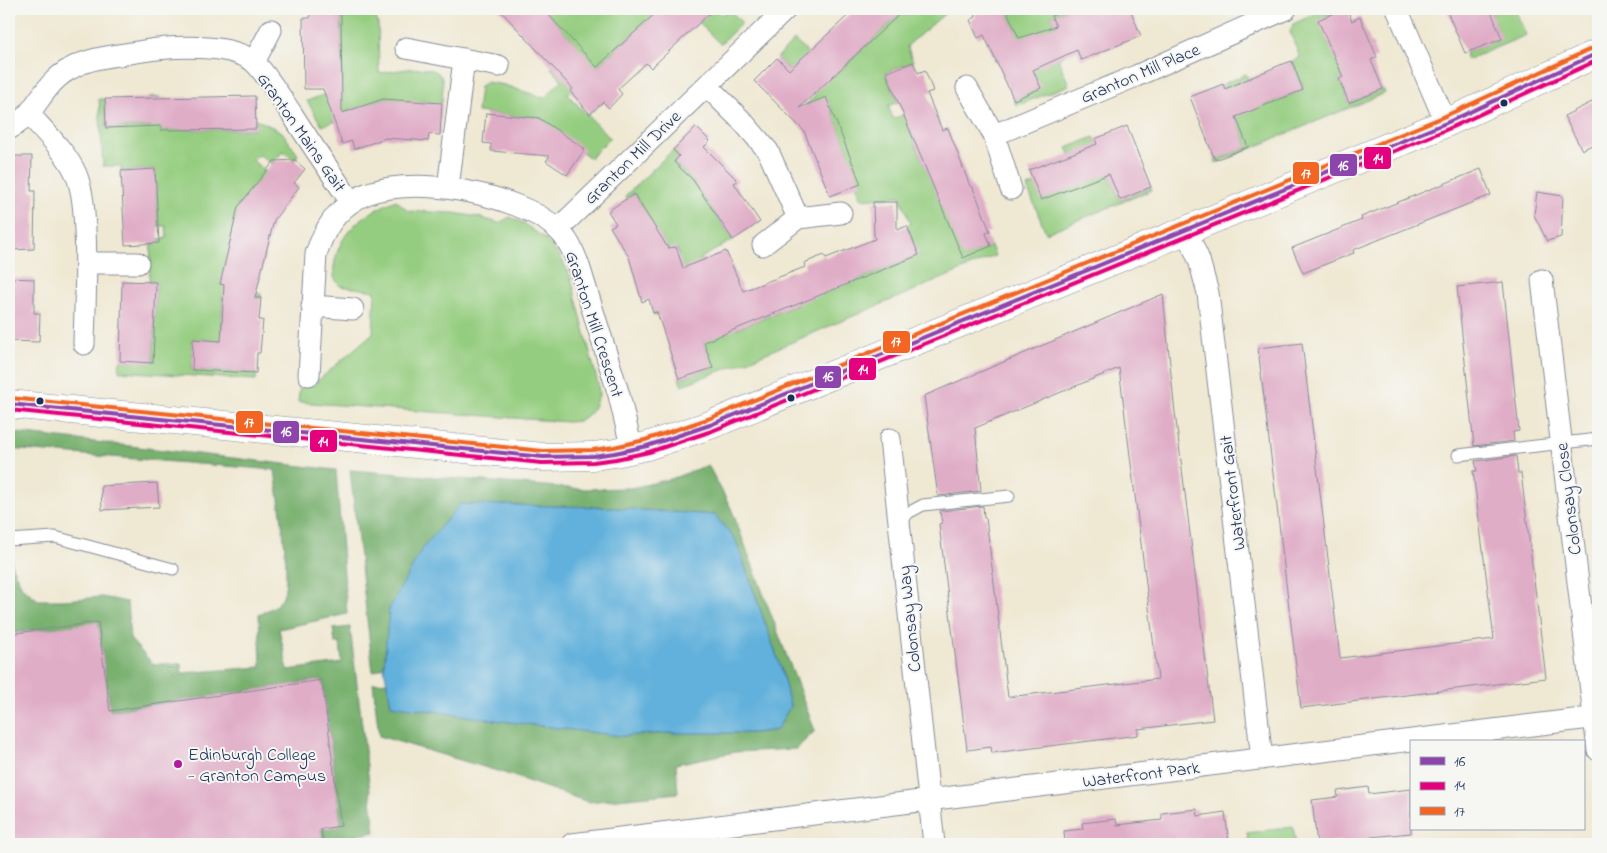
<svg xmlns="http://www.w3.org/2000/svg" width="1607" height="853" font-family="'Indie Flower',sans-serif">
  <rect width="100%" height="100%" fill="#f6f6f2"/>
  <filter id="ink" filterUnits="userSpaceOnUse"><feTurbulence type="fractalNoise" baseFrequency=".02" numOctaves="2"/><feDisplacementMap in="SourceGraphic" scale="10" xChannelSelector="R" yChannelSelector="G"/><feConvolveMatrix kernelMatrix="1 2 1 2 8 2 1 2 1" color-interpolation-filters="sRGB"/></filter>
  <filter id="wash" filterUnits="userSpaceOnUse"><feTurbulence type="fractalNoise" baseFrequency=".0096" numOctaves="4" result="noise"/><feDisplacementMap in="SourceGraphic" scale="20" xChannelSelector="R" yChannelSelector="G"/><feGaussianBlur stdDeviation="1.12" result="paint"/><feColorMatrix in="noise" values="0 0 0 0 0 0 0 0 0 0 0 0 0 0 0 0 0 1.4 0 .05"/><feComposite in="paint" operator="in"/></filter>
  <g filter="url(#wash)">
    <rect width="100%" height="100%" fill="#efe8d2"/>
    <path fill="#95cd80" stroke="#587e6f" d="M341,9H374L378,25L379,73C394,72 437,60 442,79C444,86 442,95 442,103L388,100L387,98L333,116L335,121L322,126L307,101L331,92L342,76Z
      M543,9H660L567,94L610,138L590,158L536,115L534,118L477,112L480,87L486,82L504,85L544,98L562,80L551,68L575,44Z
      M686,9H717L722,15L729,9L742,23L720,44Z
      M905,9H950L907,46L913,62L886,73L898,102L888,106L893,119L930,104L938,119L910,131L964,257L991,246L995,256L745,362L682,385L679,379L712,368L697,319L658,315L654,316L653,313L693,301L669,258L679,255L677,248L637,259L636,255L662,239L634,194L627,199L625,196L673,150L679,156L674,162L696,184L727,173L700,192L733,240L701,258L723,299L736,329L797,305L785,275L795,271L807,300L836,254L843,252L855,281L918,255L907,226L911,224L900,196L862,199L856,185L860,183L831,110L801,122L792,118L815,96L777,58L794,40L808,53L809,52L833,77Z
      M1006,9H1096L1108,37L1071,20L1066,10L1051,16L1056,26L1052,28L1064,56L1058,59L1069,85L1016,106L1014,100L1040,88L1024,50L996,62L989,44L1016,32Z
      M1326,9H1334L1335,12L1319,20L1364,48L1372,45L1373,46L1337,60L1344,77L1339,79L1349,103L1383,89L1385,93L1216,163L1215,160L1248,147L1223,84L1246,74L1248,79L1253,77L1264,106L1303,90L1292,61L1300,58L1290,32L1293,24Z
      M1490,9H1515L1526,35L1467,60L1465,53L1501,39Z
      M149,97H160L161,130L255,129L256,119L282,132L298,155L294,160L283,151L272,164L258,154L253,161L266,171L220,284L257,292V294H261V298L223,296L221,341L193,339L192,370L256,373V380L119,371L120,361L153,362L156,282H149L151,244L159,243V239L167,238L166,226H158L155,169L121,171V166H103L99,99H105L106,128L150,127Z
      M1094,137L1120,200L1151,187L1152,190L1046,233L1027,187L1035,184L1070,154L1067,148Z
      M396,200L408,211L454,213L478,217L499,223L510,217L523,223L544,238L560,256L571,278L598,384L599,395L593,409L588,415L578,421L568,422L298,402L300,384L313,385L373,333L375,291L340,286C332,278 333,272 335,261C342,227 367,213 396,200Z
      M1293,827L1296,844H1249L1247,833Z"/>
    <path fill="#78b06e" stroke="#4a7066" d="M9,432L336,470L347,614L279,629L288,670L342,663L340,643H335L333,629L350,627L375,832L324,842L321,829L341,826L322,680L110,711L98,623L12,633L9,630V552H11L12,567L22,587L38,600H64L102,597L127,602L130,639L153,664H181L182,673L261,667L259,614C268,610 279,606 283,596C292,576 278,496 275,470L9,449Z
      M708,465L731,508L815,731L796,749L735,752L676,764L678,793L588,802L504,773L379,736L373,683L387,682L391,705L502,721L621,736L669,733H753L777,730L790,706L781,668L736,541L715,515L599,507L460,504L389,609L384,667L373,672L350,470L581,489L631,488L671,479Z"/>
    <path fill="#62b1dc" stroke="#3e709d" d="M460,504L599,507L715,515L736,541L781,668L790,706L777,730L753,733H669L621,736L502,721L391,705L384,667L389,609L422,549Z"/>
    <g id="blocks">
      <path fill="#e0adc7" d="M310,9H341L342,113L383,99L442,103L440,135L429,134L428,141L386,138L354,149L352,141L342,144L323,89H304L303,18H310Z
        M499,9H543L597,67L660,9H714L651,68L646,63L618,89L622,94L609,108L603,102L590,114L570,91L573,89Z
        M855,9H905L799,108L826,97L861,184L830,196L804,131L754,81L777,58L789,70Z
        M973,9H1006L1019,38L1056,26L1051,16L1068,9H1130L1141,36L1081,60L1077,50L1033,70L1041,88L1014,100L984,35L978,38L970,20L976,17Z
        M1344,9H1347L1352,21L1360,17L1377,57L1371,60L1383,89L1349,103L1339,79L1343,77L1318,20Z
        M1446,9H1490L1502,39L1465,53Z
        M1292,61L1303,90L1236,117L1248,147L1215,160L1190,97L1223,84L1225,89L1280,65Z
        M913,62L918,73L925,70L933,91L927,93L942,130L948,128L970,186H972L976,195L990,231L986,233L991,246L963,258L886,73Z
        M255,96L256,129L161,130V126L106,128L105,99Z
        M1598,99V142L1582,150L1564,116Z
        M486,113L539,118L585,149L567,175L546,161L550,156L491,151V144L483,143Z
        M1127,126L1151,187L1120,200L1109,174L1041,200L1029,170L1097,144L1095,139Z
        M696,127L710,141L704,147L738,181L734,183L760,222L733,240L693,180L674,162L679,156L673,150Z
        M9,156H32L31,191H35L34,249L9,250Z
        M295,160L305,169L294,183L299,187L274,220L255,298H261L259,320H263L260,353H257L256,373L192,370L193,339L221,341L224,285L220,284L238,207L274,161Z
        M155,169L159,243L125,245L121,171Z
        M1481,169L1491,195L1353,250L1354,253L1303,273L1292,248L1362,220L1361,217Z
        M1537,192L1563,196L1561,237L1547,241L1534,215Z
        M634,194L668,248L676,247L683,268L726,251L743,291L805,267L804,263L824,255L826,258L875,239L874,235L873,202H897V230L907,226L919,255L704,342L713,368L679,379L657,312L653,313L649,299L642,302L629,257L610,227L616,224L608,211Z
        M9,278L34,279V313H40L39,342L9,341Z
        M122,281L156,282L153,363L120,361Z
        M1503,282L1519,431L1513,432L1514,441L1474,446L1457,287Z
        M1163,294L1174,404L1213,720L1138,729V735L1082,742L992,753L991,747L967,750L939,524L942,523L940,511L983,506L984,518H986L1008,697L1158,679L1119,368L975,428L981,491L938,496L924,396Z
        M1302,343L1340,658L1494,639L1473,471H1477L1475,461L1516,456L1518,473H1521L1546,678L1301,708L1258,348Z
        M157,483L159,507L102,510L101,486Z
        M98,622L110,711L322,680L341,826L321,829L323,844H9V634Z
        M1368,787L1369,794L1411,789V833L1371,837V844H1341V841L1317,844L1312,800L1338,797L1337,791Z
        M1197,809L1198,816L1225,812L1229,844H1065L1064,831L1083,829L1082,823L1116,819L1117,825L1162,820V813Z"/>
    </g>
  </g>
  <g filter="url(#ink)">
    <use href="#blocks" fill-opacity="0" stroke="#858c98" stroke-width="1"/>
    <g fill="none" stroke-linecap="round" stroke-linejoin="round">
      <g stroke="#858c98" stroke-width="13">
        <path id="lane" d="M1458,455L1598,439
          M900,525L908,513L923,505L1009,496
          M9,540L55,537L173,569"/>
      </g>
      <g stroke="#858c98" stroke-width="23">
        <path id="street" d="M1397,9L1446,123
          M406,48L499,66
          M254,62L271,30
          M707,86L743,122L768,151L798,218
          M967,88L994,135L1011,189
          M29,114C44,131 67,153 76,174C83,191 84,211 85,230C87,268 85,306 84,344
          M9,129C16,125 24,119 29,113C42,97 51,79 70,69C89,57 121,55 143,51C171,46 231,43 254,62C266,73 282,100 292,114C311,144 331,173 351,202
          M994,135L1136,76L1286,9
          M448,188L464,59
          M558,229L786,9
          M1186,230L1199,260L1208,293L1262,759
          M763,245L798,218L841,213
          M86,263H138
          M1542,280L1598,750
          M312,306L353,309
          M309,375L316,254C324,230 335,211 358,198C404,172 517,193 556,228C568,238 574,252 579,266L619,395L632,450
          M890,439L934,844
          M572,844L1598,717"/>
      </g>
      <g stroke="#858c98" stroke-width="29">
        <path id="secondary" d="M9,404L337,436L543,457L593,456L615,453L647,446L710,425L1095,268L1446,123L1598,53"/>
      </g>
      <use href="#lane" stroke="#fff" stroke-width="11"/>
      <use href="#street" stroke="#fff" stroke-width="21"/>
      <use href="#secondary" stroke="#fff" stroke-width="28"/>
      <g stroke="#f6f6f2" stroke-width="8">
        <path id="bus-1" d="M9,404L543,457L593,456L615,453L647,446L710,425L1446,123L1598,53"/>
      </g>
      <g stroke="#f6f6f2" stroke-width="8">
        <path id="bus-2" d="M9,410L542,463L593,462L616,459L649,452L712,431L1448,129L1598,60"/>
      </g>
      <g stroke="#f6f6f2" stroke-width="8">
        <path id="bus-3" d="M10,398L543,451L593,450L614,447L645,440L708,419L1443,117L1595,47"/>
      </g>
      <use href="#bus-1" stroke="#8e44ad" stroke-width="4"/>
      <use href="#bus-2" stroke="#e5007d" stroke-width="4"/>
      <use href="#bus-3" stroke="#f26522" stroke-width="4"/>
    </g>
  </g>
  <g fill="#1b2f5e" stroke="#f6f6f2" stroke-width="2">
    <circle cx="1504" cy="103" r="4.5"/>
    <circle cx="791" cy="398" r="4.5"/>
    <circle cx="40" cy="401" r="4.5"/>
  </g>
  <circle fill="#b5179e" stroke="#f6f6f2" stroke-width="2" cx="178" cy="764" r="5"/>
  <g text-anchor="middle" stroke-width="4" stroke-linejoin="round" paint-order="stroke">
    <g font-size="18" fill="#1b2f5e" stroke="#f6f6f2">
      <text transform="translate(1140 73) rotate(-23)" y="6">Granton Mill Place</text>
      <text transform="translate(302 132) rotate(55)" y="6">Granton Mains Gait</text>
      <text transform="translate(632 157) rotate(-44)" y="6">Granton Mill Drive</text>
      <text transform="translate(595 324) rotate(72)" y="6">Granton Mill Crescent</text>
      <text transform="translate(1232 493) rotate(-97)" y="6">Waterfront Gait</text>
      <text transform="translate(1568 499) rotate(-97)" y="6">Colonsay Close</text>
      <text transform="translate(909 619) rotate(-96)" y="6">Colonsay Way</text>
      <text transform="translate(1141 774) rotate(-7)" y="6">Waterfront Park</text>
    </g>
    <g font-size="18" fill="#1b2f5e" stroke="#f6f6f2" text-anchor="start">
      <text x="188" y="760">Edinburgh College<tspan x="188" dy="21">- Granton Campus</tspan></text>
    </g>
  </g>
  <g stroke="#f6f6f2" stroke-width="2">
    <rect x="1363" y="146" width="29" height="24" rx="5" fill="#e5007d"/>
    <rect x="1329" y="153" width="29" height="24" rx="5" fill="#8e44ad"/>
    <rect x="1292" y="161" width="28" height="24" rx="5" fill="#f26522"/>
    <rect x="882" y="330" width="29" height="24" rx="5" fill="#f26522"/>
    <rect x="848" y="357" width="29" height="24" rx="5" fill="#e5007d"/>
    <rect x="814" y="365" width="28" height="24" rx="5" fill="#8e44ad"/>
    <rect x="235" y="410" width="29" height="24" rx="5" fill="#f26522"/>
    <rect x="272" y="420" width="28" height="24" rx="5" fill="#8e44ad"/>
    <rect x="309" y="429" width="29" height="24" rx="5" fill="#e5007d"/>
  </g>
  <g font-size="14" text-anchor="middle" font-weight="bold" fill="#fff">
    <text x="1378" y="163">14</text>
    <text x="1343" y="170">16</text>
    <text x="1306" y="178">17</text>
    <text x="896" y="346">17</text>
    <text x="863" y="374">14</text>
    <text x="828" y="381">16</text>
    <text x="249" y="427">17</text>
    <text x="286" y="436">16</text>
    <text x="323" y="446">14</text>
  </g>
  <rect width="1607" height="853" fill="none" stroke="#f6f6f2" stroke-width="30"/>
  <rect x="1410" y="740" width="175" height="90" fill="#f6f6f2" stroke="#9ea6b7"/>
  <rect x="1420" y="757" width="25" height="8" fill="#8e44ad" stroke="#9ea6b7"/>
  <text x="1454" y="766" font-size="15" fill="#1b2f5e">16</text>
  <rect x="1420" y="782" width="25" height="8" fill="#e5007d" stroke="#9ea6b7"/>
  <text x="1454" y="790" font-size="15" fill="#1b2f5e">14</text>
  <rect x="1420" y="807" width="25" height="8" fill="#f26522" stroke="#9ea6b7"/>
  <text x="1454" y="816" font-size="15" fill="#1b2f5e">17</text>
</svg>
